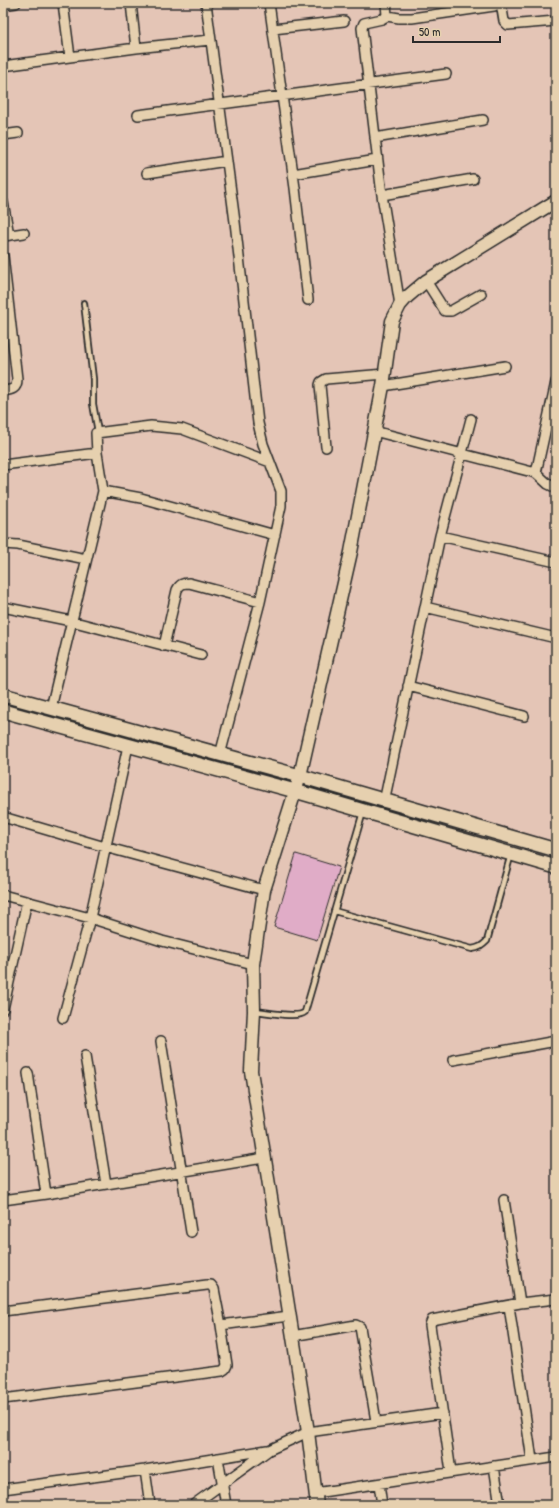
<svg xmlns="http://www.w3.org/2000/svg" width="559" height="1508" font-family="'Patrick Hand',sans-serif">
  <rect width="100%" height="100%" fill="#e4c5b6"/>
  <filter id="ink" filterUnits="userSpaceOnUse"><feTurbulence type="fractalNoise" baseFrequency=".025" numOctaves="2"/><feDisplacementMap in="SourceGraphic" scale="8" xChannelSelector="R" yChannelSelector="G"/><feConvolveMatrix kernelMatrix="1 2 1 2 8 2 1 2 1" color-interpolation-filters="sRGB"/></filter>
  <g filter="url(#ink)">
    <path fill="#e0acc7" stroke="#2b2b2b" d="M296,854L339,867L317,940L274,927Z"/>
    <g fill="none" stroke-linecap="round" stroke-linejoin="round">
      <g stroke="#2b2b2b" stroke-width="8">
        <path id="service" d="M84,303L93,379V404L98,432
          M334,911L472,949C479,948 482,946 487,941L511,854
          M255,1011C266,1012 298,1019 305,1012L363,812"/>
      </g>
      <g stroke="#2b2b2b" stroke-width="12">
        <path id="minor" d="M63,3L70,57
          M131,3L136,48
          M206,3L235,222L258,423L263,444L281,491V506L260,602L220,755
          M269,3L295,188L308,300
          M386,3L387,16L382,19L364,23L362,28L382,195L400,305
          M501,3L504,21L508,25L556,21
          M3,5L16,3
          M387,16L399,18H412L494,6L499,3
          M273,29L344,21
          M3,66L136,48L210,40
          M138,115L446,74
          M3,135L18,133
          M375,138L483,120
          M147,173L227,161
          M293,174L377,160
          M382,195L473,179
          M3,202L9,235
          M4,236L24,233
          M3,256L17,379C17,389 12,390 3,391
          M426,281L445,311H451L481,294
          M383,386L505,366
          M374,431L536,473L548,484L556,488
          M326,447L320,385L321,382L326,379L385,374
          M3,465L97,453
          M536,473L556,382
          M103,491L141,498L275,535
          M440,536L556,562
          M3,544L18,545L86,559
          M3,607L71,621L201,655
          M425,607L556,638
          M164,646L177,590C180,584 183,583 189,583L260,602
          M408,686L524,716
          M51,708L103,491L97,453L96,433L151,426L182,429L270,462
          M384,802L440,536L471,419
          M3,817L105,847L264,890
          M3,895L90,918L162,941L253,964
          M3,1009L27,901
          M63,1018L90,918L128,746
          M161,1041L191,1232
          M85,1056L106,1184
          M453,1060L556,1041
          M28,1073L46,1194
          M3,1200L46,1194L264,1158
          M504,1200L520,1303
          M509,1306L532,1460
          M3,1311L207,1285H211L214,1289L221,1325L289,1316
          M292,1336L356,1325L360,1327L376,1421
          M3,1399L222,1371L225,1369L227,1365L221,1325
          M218,1458L226,1505
          M494,1466L500,1505
          M145,1470L150,1505
          M451,1472L430,1325L432,1320L520,1303L556,1299
          M379,1484L382,1505
          M3,1489L145,1470L267,1450
          M315,1493L556,1457
          M193,1505L269,1450L308,1432L443,1413"/>
      </g>
      <g stroke="#2b2b2b" stroke-width="15">
        <path id="tertiary" d="M317,1505L308,1432L251,1071L254,1011L253,964L264,890L300,776L351,552L383,386L392,321L400,305L407,297L426,281L556,201"/>
      </g>
      <g stroke="#2b2b2b" stroke-width="16">
        <path id="secondary" d="M3,695L300,776L556,850
          M3,711L295,791L556,867"/>
      </g>
      <use href="#service" stroke="#e6d0af" stroke-width="4.5"/>
      <use href="#minor" stroke="#e6d0af" stroke-width="9"/>
      <use href="#tertiary" stroke="#e6d0af" stroke-width="12"/>
      <use href="#secondary" stroke="#e6d0af" stroke-width="13"/>
    </g>
  </g>
  <rect width="559" height="1508" fill="none" stroke="#e6d0af" stroke-width="16"/>
  <rect x="8" y="8" width="543" height="1492" fill="none" stroke="#2b2b2b" stroke-width="1.5" filter="url(#ink)"/>
  <path d="M413 36v6h87v-6" fill="none" stroke="#2b2b2b" stroke-width="2"/>
  <text x="419" y="36" font-size="12" fill="#2b2b2b" stroke="#e6d0af" stroke-width="3" paint-order="stroke">50 m</text>
</svg>
